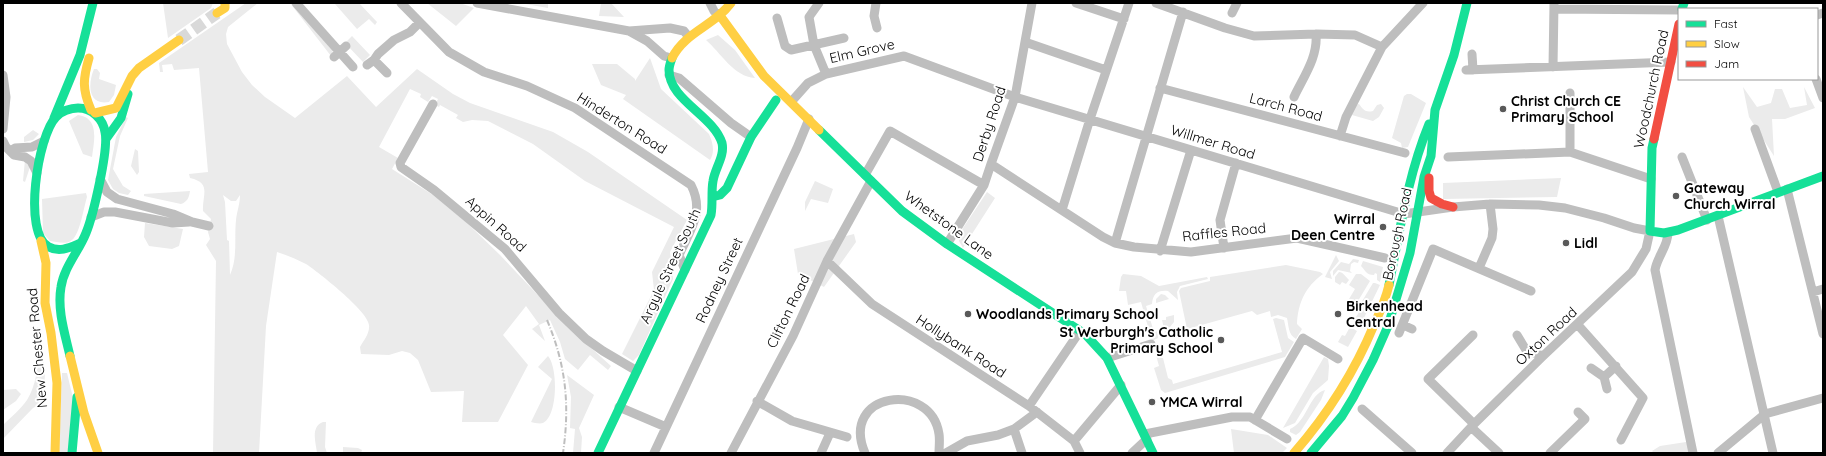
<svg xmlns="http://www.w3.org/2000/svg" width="1826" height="456" font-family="Quicksand,sans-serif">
  <rect width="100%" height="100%" fill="#fff"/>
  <path fill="#ebebeb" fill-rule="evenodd" d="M163,3H213L211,8L168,38Z
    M246,3H258L228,27L226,34L227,44L242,72L252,85L265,97L295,118L347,76L376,107L417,69L453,94L470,103L553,132L588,152L687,220L670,252L673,279L639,355L633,361L622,354L654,290L652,272L674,227L585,181L533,144L488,121L472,120L463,122L456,118L458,115L440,105L439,107L435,105L438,99L432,96L428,102L420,97L421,94L410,89L379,147L398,158L392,169L433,195L467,223L500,255L569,328L611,366L608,370L590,355L578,370L565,359L560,342L550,320L539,325L545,341L532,329L539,324L526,306L503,335L528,365L498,422H462L464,391L431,392L418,360L410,353L402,351L389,355L361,354L360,347C364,340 370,333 369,325C368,311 318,272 306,264C296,259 287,255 277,252L266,326L259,453H213L216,261L206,245L210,239L208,232L211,219L203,211C202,195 212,183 190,178L189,174L208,172L199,68L174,70L172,64L162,65L163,72H160L159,63ZM223,195L231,201H236L240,195C240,204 237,211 236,220C234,239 238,257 230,275L229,241L227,240L225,202Z
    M290,3L333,50L331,56Z
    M336,3H359L377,22L375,25L369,19L357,29L335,4Z
    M427,3H460L474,8L456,26Z
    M520,3H548V8Z
    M601,3H611L624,17L599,16Z
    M718,35L735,50L755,78C734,77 720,52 706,40Z
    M352,36L370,55L363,62L345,43Z
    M650,58L661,89L709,134C713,143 715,152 710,160L623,99L626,95L601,85L592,64H617L635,79V81Z
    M94,69H97L100,73L99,79L116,85L114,95L109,102C87,106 88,83 94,69Z
    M1743,87L1757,107L1771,103L1775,89H1782L1790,108L1807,105L1804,87L1815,108L1785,119H1772L1774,156L1749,117Z
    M1407,94H1411L1426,103L1408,147L1402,148L1401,143L1392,138L1404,96Z
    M1359,104C1363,109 1365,113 1373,111L1377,105L1381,104L1384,108L1379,117L1373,121L1352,115L1355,105Z
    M78,115C100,118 94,141 92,157L83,154L69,121Z
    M126,117L128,118L120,136L113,169L123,186L131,191L128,195L119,193L113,189L108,180L116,137Z
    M33,130L39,134L33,140L24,142V137Z
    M135,149L138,151L139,172L137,175L131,166Z
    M25,160L30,167L25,182L23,181Z
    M1561,178L1557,197L1443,199V183Z
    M815,181L833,189L828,203L811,199L805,211V202Z
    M190,191C189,198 187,202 181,204L144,196V194Z
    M987,192L995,198L963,248L959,241V234Z
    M86,193L87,197C84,206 80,234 72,240C67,245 57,242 50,241L43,233L42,199Z
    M145,223L183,229L179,246L172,249L149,246L144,237Z
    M854,234L856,242L824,287L798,274L794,249Z
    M1336,255L1339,261L1330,272L1332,279L1325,277Z
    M1353,259L1359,260L1358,263L1354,262L1351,264L1350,271L1352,273L1338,270L1333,276V271L1341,262L1349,264Z
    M1363,261L1383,267L1380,282L1377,280V274L1375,273L1374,275C1366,275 1365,270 1361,266Z
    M1286,265L1320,272L1323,274C1305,287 1298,303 1297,324L1302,329L1296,339C1288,334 1289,327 1287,318L1278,315L1271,317L1270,311L1257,315L1252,311L1187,329L1179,291L1181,288L1210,281V277Z
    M1339,272C1343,272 1346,277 1349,280L1346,284L1342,282L1340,285L1335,282V277Z
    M1123,274L1141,276L1159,286L1207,277L1208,279L1180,286L1177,292L1178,300L1168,291C1157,290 1153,294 1152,304L1146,306L1154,332L1159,331L1158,338L1152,341L1141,302L1128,305L1126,291H1119L1121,277Z
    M1356,274H1361L1370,281L1355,306L1353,304L1351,308L1346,304L1355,289L1349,285Z
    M1373,283H1375L1380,285L1362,322L1357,319L1356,317L1361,309L1358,308Z
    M1161,294L1165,295L1169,299L1156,303V299Z
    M1174,315V322L1165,333L1162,320H1166V317Z
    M1276,318L1284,320L1288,338L1294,342L1285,357L1165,393L1161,390L1154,368L1159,366L1154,348L1157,347L1161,358H1163L1168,378L1172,380L1173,384L1282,352L1273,319Z
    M37,327L39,328L45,371L44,402L33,408L3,439V425C11,417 21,409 27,400C40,379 39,350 37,327Z
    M1350,327L1357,331L1348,347L1338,342L1342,335L1345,336Z
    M548,356C558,367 558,416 543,423C540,424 534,423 531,422L552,379L538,367Z
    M1324,357L1328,359L1329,366L1328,380L1313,393L1295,423L1283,428Z
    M62,373H67L73,398L68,453H59Z
    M567,375L594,395L579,428L582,437L581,453H573L575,429L570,428L571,397Z
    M16,389L21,394L16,401L3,410V390Z
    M1325,390L1321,400L1300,432L1296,435L1290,432V429C1307,422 1309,394 1325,390Z
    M323,422H326L325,447L327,453H317C316,443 310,427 323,422Z
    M1231,429L1268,435L1287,448L1282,453H1234Z
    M1686,442L1689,444L1690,453H1654L1652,451L1660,446Z
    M343,447L358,448L362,450L361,453H343Z"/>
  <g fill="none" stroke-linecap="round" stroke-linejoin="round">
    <path stroke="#d9d9d9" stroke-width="12" stroke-dasharray="12 6" stroke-linecap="butt" d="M179,40L217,13"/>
    <path stroke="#bebebe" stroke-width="9" d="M296,3L353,67
      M401,3L449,52L484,72L527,86L575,108L691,185C705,212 690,230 679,255L685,270
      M477,3L629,31L670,28L684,31L688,36
      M710,3L714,11L721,17
      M819,3L809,17L814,45L826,74
      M876,3L874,16L877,28
      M1076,3L1124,19
      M1156,3L1225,28L1254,36L1316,34L1355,35L1382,47
      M1554,9L1679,10
      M1232,13L1237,3
      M1817,15L1823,13
      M777,18L785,46L791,50L844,38
      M629,31L647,41L664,56L671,58
      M1025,42L1106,70
      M1472,54L1473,70
      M334,57L346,46
      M374,60L387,73
      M367,65L374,60L378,54L394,40L410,32L419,23
      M1553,67L1554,4
      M1466,70L1671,62
      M3,75L6,97L3,129
      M669,75L679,78L731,123L751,137
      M1816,79L1823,98
      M1160,88L1405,153
      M1570,93V152
      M1294,97C1304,76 1318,57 1316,34
      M791,102L808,83L826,74L904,56L1015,97L1404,214L1453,207L1490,204L1539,205L1565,208L1604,218L1634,228L1650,231L1646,249L1632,272L1543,356L1474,424L1447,453
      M433,104L400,163L401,167L434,190L505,249L559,313L586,339L603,351L637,371
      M1755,129L1778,192
      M1340,136L1346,117L1382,47L1423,3
      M3,141L6,147L14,155L25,157L31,161L37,173
      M10,151L15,148L32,147L44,141
      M1448,157L1570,152L1651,179
      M1682,157L1707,220
      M991,164L1103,237L1115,243L1134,247L1191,252L1297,238L1385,258
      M865,175L890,131L984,185
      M100,179L107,192L117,199L173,214L192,222L209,226
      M1787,189L1823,334
      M1062,210L1090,119L1129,3
      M1718,216L1773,453
      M91,217L104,212H115L173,223L189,222
      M1668,233C1668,246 1657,257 1655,270L1693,453
      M1115,243L1183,12
      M947,244L984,185L991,164L1015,97L1032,3
      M1224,248L1220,220L1236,163
      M1160,251L1191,150
      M827,261L872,304L1029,406L1074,441L1080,453
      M1479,268L1492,238L1493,229L1490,204
      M1813,292L1823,289
      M1403,325L1412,329
      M1578,325L1643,398L1621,440
      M1399,333L1433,249L1531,291
      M1473,335L1428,379L1474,424
      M1517,335L1526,350L1543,356
      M1107,358L1151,344
      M1591,368L1604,377
      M1607,389L1604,377L1616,366
      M757,401L792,421L847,437
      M1029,406L1080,331
      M619,407L666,427
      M1362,409L1412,453
      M1255,420L1303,338L1338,359
      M1471,427L1499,453
      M1014,429L1022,453
      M1145,434L1232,417H1250L1287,439
      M1074,441L1121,385
      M654,453L797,148L809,119
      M731,453L793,336L827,261L871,181
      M821,453L830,433
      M865,453C839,392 931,380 939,434C940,440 939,447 939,453
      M946,453L967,441L998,435L1014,429L1037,412
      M1132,453L1147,439
      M1550,453L1585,419L1578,412
      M1718,453L1765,414L1823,398"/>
    <path stroke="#16e098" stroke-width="9" d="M1682,9L1684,3
      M54,118L80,55L93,3
      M819,130L902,211L947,244L1085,334L1107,358L1153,453
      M106,139L121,118L128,94
      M1654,139L1652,148L1650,231L1664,233L1678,230L1823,176
      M712,197L720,195L727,188L751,137L776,100
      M1389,285C1400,230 1408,175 1429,124
      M70,356C65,334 57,310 61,287C64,267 79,251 86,233C93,216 109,149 105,132C103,119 92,108 78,108C71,108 61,111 56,117C38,135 22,234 49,247C60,253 71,247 81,243
      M72,453L77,397
      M598,453L711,215C713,204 711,192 713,181C715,168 725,156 722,143C713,115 669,100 669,70C669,66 671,61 672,58
      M1311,453L1342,416L1353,398L1373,360L1388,326L1410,253L1424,177L1431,156L1435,110L1454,55L1467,3"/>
    <path stroke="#ffcf43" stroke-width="9" d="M217,13L225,8V3
      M721,17L764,76L819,130
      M89,58C83,79 82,89 91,110
      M672,58C685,32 714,26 731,3
      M95,113L116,108L132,76L139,68L179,40
      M41,241L46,263L45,303L51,333L57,383L55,453
      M70,356L84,413L98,453
      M1294,453C1328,414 1354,373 1374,325C1380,312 1386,298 1389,285"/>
    <path stroke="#f24e42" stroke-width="9" d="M1654,139L1679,24
      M1429,178V191L1431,198L1442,204L1453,207"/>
    <path stroke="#bebebe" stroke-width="2" stroke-dasharray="6 2 1 2" stroke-linecap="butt" d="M547,320C566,365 570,405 563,453"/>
  </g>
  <g fill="#595959" stroke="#fff" stroke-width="1.5">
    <circle cx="1503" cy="109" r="4"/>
    <circle cx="1676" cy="196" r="4"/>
    <circle cx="1383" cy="227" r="4"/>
    <circle cx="1566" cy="243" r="4"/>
    <circle cx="968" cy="314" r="4"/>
    <circle cx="1338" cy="314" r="4"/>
    <circle cx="1221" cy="340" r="4"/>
    <circle cx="1152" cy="402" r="4"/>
  </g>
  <g text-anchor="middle" stroke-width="4" stroke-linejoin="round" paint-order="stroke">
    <g font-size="14" fill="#000" stroke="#fff">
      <text transform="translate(862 51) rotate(-13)" y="5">Elm Grove</text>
      <text transform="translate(1651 89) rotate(-78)" y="5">Woodchurch Road</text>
      <text transform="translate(1286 107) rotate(15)" y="5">Larch Road</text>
      <text transform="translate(622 123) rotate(32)" y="5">Hinderton Road</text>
      <text transform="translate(989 124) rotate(-72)" y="5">Derby Road</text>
      <text transform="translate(1213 142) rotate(17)" y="5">Willmer Road</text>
      <text transform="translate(496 224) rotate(42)" y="5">Appin Road</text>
      <text transform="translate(949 225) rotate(36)" y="5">Whetstone Lane</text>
      <text transform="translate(1224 232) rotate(-6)" y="5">Raffles Road</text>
      <text transform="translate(1397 234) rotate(-78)" y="5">Borough Road</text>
      <text transform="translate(670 266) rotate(-65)" y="5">Argyle Street South</text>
      <text transform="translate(719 280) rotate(-65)" y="5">Rodney Street</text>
      <text transform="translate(788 311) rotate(-64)" y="5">Clifton Road</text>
      <text transform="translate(1546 336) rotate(-43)" y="5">Oxton Road</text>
      <text transform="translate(961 346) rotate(33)" y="5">Hollybank Road</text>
      <text transform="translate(37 348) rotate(-95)" y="5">New Chester Road</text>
    </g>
    <g font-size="14" font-weight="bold" fill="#000" stroke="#fff" text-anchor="start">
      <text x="1511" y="106">Christ Church CE<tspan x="1511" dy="16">Primary School</tspan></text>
      <text x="1684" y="193">Gateway<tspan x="1684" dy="16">Church Wirral</tspan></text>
      <text x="1375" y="224" text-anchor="end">Wirral<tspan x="1375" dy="16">Deen Centre</tspan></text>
      <text x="1574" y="248">Lidl</text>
      <text x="1346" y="311">Birkenhead<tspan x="1346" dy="16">Central</tspan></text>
      <text x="976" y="319">Woodlands Primary School</text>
      <text x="1213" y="337" text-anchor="end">St Werburgh's Catholic<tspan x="1213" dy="16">Primary School</tspan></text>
      <text x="1160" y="407">YMCA Wirral</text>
    </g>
  </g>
  <rect width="1826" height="456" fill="none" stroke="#000000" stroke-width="8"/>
  <rect x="1678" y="8" width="140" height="72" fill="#ffffff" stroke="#999999"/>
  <rect x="1686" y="21" width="20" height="6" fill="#16e098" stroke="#999999"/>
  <text x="1714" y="28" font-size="12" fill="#000000">Fast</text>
  <rect x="1686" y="41" width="20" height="6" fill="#ffcf43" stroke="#999999"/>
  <text x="1714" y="48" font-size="12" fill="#000000">Slow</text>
  <rect x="1686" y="61" width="20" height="6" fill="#f24e42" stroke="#999999"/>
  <text x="1714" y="68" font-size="12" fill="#000000">Jam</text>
</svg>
